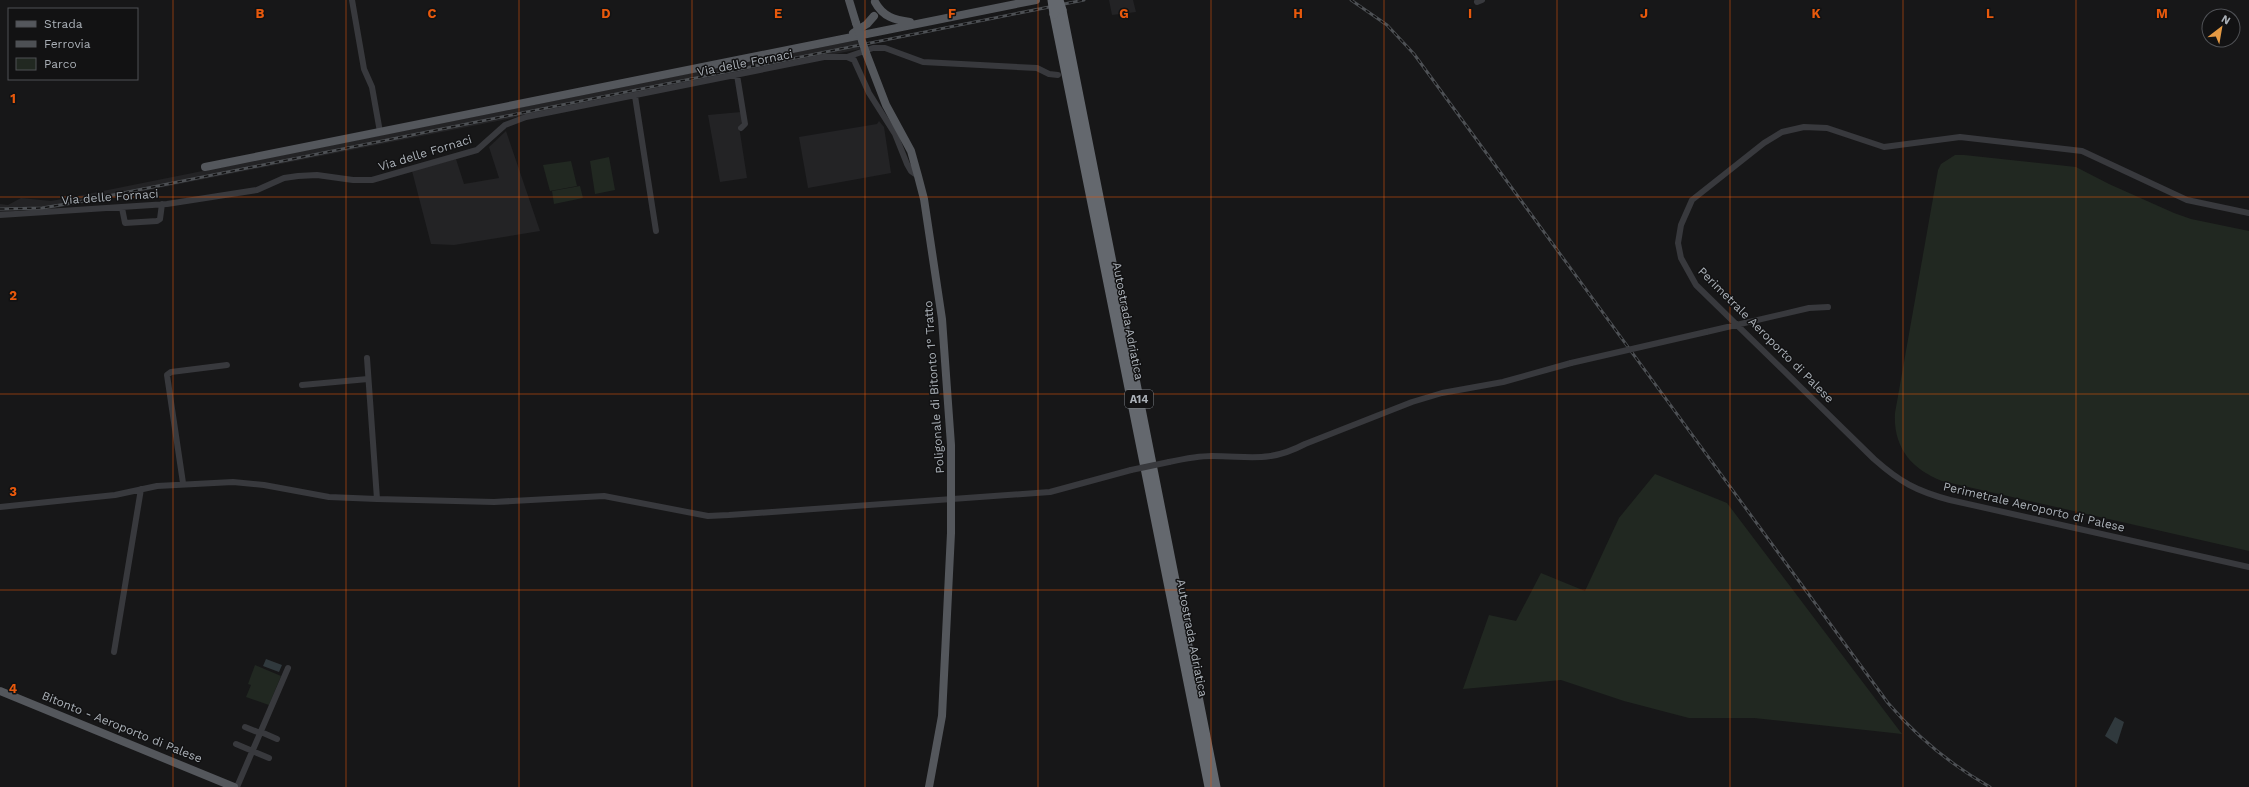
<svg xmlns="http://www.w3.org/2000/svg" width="2249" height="787" font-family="'Work Sans',sans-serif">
  <rect width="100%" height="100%" fill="#171718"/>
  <path fill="#232325" d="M1109,0H1133L1136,12L1112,15Z
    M857,40L860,49L84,203L32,212L24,210L0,213V204L8,205L21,198L51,201L73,197Z
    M741,112L743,121L739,126L747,178L720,182L708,115Z
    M879,121L884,127L891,173L808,188L799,137L877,124Z
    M506,131L540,231L454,245L431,244L412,171L456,159L464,184L499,178L489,147Z"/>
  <path fill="#212821" d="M1955,155H1964L2076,167L2109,184L2174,213L2191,219L2249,231V551L1942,481C1911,469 1893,447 1895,413L1938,170L1941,164Z
    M609,157L615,190L595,194L590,161Z
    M571,161L577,186L550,191L543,165Z
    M580,186L583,198L554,204L552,191Z
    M1655,474L1727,503L1902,734L1754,718H1689L1624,701L1561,680L1463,689L1489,615L1516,621L1541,573L1585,591L1619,518Z
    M255,665L281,676L269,705L246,697L251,685L248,684Z"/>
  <path fill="#30393d" d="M266,659L282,665L279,672L263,666Z
    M2115,717L2124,722L2117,744L2105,736Z"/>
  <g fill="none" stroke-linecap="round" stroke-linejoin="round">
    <path stroke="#38393d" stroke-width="6" d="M352,0L364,69L372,87L380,132
      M1477,2L1482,0
      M847,57L873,48H885L923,62L1037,68L1049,74L1058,75
      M737,75L745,124L741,128
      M635,96L656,231
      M122,208L125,223L157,221L160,219L162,204
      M2249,213L2187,200L2082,151L1960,137L1884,147L1827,128L1804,127L1782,132L1764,143L1692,200L1681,225L1678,243L1681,258L1696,285L1874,459C1900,482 1916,491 1950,500L2249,567
      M0,215L167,204L257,190L284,178L298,176L317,175L353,180H372L477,150L505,125L526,117L824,57H847L854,60L869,93L895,134L907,164L911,171L918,176
      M1706,332L1809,308L1828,307
      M367,358L377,499
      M302,385L368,379
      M1169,462C1183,459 1197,456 1212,456C1250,456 1269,463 1305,444L1412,402L1442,393L1503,382L1571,363
      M183,483L167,375L171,372L227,365
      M0,507L115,495L157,486L233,482L264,485L329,497L377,499L494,502L604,496L708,516L729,515L1050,492L1131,470
      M114,652L141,489
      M245,727L260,733
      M261,732L277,739
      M236,744L269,758
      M237,787L288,668"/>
    <path stroke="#54575c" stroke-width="8" d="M849,0L856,23
      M875,2C883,17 895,20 910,22
      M853,33L867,24L874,16
      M866,53L886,105L911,151L918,176L924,199L942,319L951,445V533L942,716L929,787
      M205,167C482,113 759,54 1036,0
      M0,691L234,787"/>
    <path stroke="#64686e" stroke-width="9" d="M1062,10L1216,787
      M1054,14L1209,787"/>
    <g stroke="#4d5054" stroke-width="3">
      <path id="rail" d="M1351,0L1387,25L1414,54L1888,703C1917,737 1951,765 1990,787
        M0,209L42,208L78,202L1084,0"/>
    </g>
    <use href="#rail" stroke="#121213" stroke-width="1.5" stroke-dasharray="4.5" stroke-linecap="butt"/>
    <path stroke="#38393d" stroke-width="6" d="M1571,363L1706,332
      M1131,470L1169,462"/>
    <path stroke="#54575c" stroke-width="8" d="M856,23L866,53"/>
    <path stroke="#64686e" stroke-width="9" d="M1052,0L1054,14
      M1059,0L1062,10"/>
  </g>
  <path fill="none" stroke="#e8590c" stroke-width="1" stroke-opacity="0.55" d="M173,0V787M346,0V787M519,0V787M692,0V787M865,0V787M1038,0V787M1211,0V787M1384,0V787M1557,0V787M1730,0V787M1903,0V787M2076,0V787M0,197H2249M0,394H2249M0,590H2249"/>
  <g text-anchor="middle" stroke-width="3" stroke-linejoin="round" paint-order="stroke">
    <rect fill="#121213" stroke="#7c8186" stroke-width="1" x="1125" y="390" width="28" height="18" rx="3"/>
    <g font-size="11" font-weight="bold" fill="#aab0b7">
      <text x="1139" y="403">A14</text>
    </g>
    <g font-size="12" fill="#aab0b7" stroke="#121213">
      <text transform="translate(745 63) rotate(-11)" y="4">Via delle Fornaci</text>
      <text transform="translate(425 153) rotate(-17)" y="4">Via delle Fornaci</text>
      <text transform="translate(110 197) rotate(-4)" y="4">Via delle Fornaci</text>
      <text transform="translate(1128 321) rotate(79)" y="4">Autostrada Adriatica</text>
      <text transform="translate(1766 335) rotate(45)" y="4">Perimetrale Aeroporto di Palese</text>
      <text transform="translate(934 387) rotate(-94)" y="4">Poligonale di Bitonto 1° Tratto</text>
      <text transform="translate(2034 507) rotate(13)" y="4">Perimetrale Aeroporto di Palese</text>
      <text transform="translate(1192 638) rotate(79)" y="4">Autostrada Adriatica</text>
      <text transform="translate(122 727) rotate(22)" y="4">Bitonto - Aeroporto di Palese</text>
    </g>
  </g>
  <g font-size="13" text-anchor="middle" font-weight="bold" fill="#e8590c" stroke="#121213" stroke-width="3" stroke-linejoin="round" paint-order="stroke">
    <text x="260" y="18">B</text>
    <text x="432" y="18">C</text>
    <text x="606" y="18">D</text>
    <text x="778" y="18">E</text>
    <text x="952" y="18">F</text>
    <text x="1124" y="18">G</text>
    <text x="1298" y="18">H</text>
    <text x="1470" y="18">I</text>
    <text x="1644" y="18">J</text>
    <text x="1816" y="18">K</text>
    <text x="1990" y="18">L</text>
    <text x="2162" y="18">M</text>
    <text x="13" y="103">1</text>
    <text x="13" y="300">2</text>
    <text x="13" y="496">3</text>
    <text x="13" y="693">4</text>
  </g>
  <rect x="8" y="8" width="130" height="72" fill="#121213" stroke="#4f5155"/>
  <rect x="16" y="21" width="20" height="6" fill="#54575c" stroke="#4f5155"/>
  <text x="44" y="28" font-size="12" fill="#aab0b7">Strada</text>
  <rect x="16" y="41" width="20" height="6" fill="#4d5054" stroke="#4f5155"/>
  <text x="44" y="48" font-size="12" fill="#aab0b7">Ferrovia</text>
  <rect x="16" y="58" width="20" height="12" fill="#212821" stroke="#4f5155"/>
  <text x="44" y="68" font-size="12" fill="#aab0b7">Parco</text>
  <g transform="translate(2221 28) rotate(31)"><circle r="19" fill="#121213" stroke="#4f5155"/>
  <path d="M0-3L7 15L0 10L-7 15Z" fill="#e49943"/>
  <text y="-6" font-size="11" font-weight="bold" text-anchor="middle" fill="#aab0b7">N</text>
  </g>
</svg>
